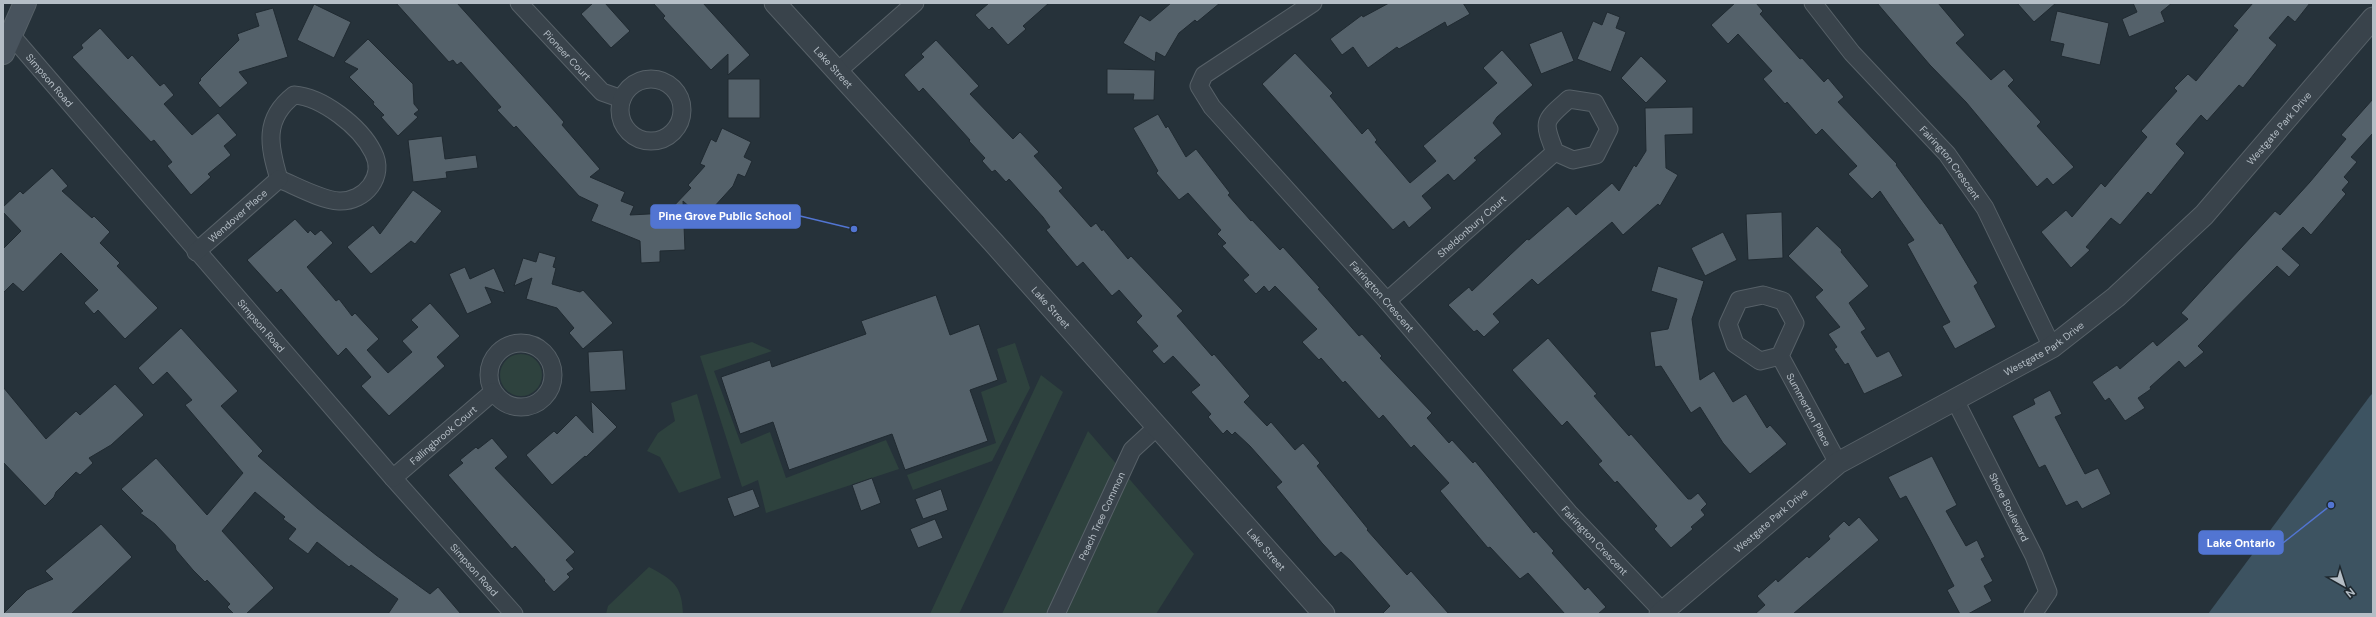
<svg xmlns="http://www.w3.org/2000/svg" width="2376" height="617" font-family="'DM Sans',sans-serif">
  <rect width="100%" height="100%" fill="#26323a"/>
  <path fill="#2e423e" d="M752,342L772,351L714,371L741,444L770,432L786,478L886,440L899,469L766,513L758,480L742,487L700,356Z
    M1015,343L1030,388L992,461L913,490L907,475L996,443L981,392L1007,382L997,349Z
    M500 375a21 21 0 1 1 42 0a21 21 0 1 1-42 0Z
    M1041,375L1063,392L959,614H930Z
    M697,394L721,478L679,493L660,457L647,451L658,433L675,421L671,403Z
    M1088,431L1194,554L1156,614H1002Z
    M649,567C673,580 682,585 683,614H606L608,606Z"/>
  <path fill="#3d5361" d="M2373,393V614H2208L2370,396Z"/>
  <path fill="#54616a" stroke="#202a31" d="M396,3H457L549,105L564,122L562,125L600,169L590,177L625,192L621,201L634,206L630,215L667,213L691,188L688,185L705,166L700,164L711,139L716,142L722,128L751,142L744,157L752,161L745,177L738,174L733,186L703,219L683,201L685,250L660,251V262L641,263L640,241L591,221L598,205L579,196L516,126L514,128L497,110L501,107L461,62L457,65L453,60L449,62Z
    M593,3H605L630,31L611,48L581,14Z
    M653,3H703L750,55L728,75V54L711,70L663,18L665,16Z
    M989,3H1049L1023,26L1026,29L1008,45L992,27L989,30L975,15Z
    M1171,3H1220L1197,22L1195,20L1179,33L1165,57L1156,52L1155,62L1123,43L1140,15L1150,21Z
    M1389,3H1463L1470,14L1447,27L1445,22L1399,49L1397,47L1368,68L1353,47L1342,55L1330,39L1362,15L1363,17Z
    M1735,3H1756L1763,11L1760,14L1800,59L1802,58L1824,82L1828,78L1844,97L1838,102L1897,164L1896,165L1919,196L1940,224L1942,223L1978,283L1974,286L1996,327L1955,349L1942,326L1950,322L1907,244L1914,240L1880,191L1872,199L1848,174L1857,166L1822,129L1816,135L1787,102L1785,104L1763,79L1772,71L1738,34L1728,44L1711,25Z
    M1877,3H1938L1965,35L1956,43L1991,80L2004,69L2014,80L2008,86L2041,122L2037,126L2074,167L2053,185L2047,178L2037,187L1966,102L1930,65Z
    M2017,3H2056L2034,22Z
    M2133,3H2172L2161,12L2165,22L2129,37L2122,19L2137,12Z
    M2253,3H2310L2295,22L2288,16L2269,38L2277,45L2243,88L2239,85L2207,121L2201,115L2176,144L2185,153L2151,195L2148,192L2120,225L2111,218L2086,247L2090,250L2071,268L2041,232L2066,210L2072,217L2101,183L2105,187L2147,137L2141,131L2177,91L2174,88L2188,74L2196,81L2238,30L2233,26Z
    M314,4L351,22L334,58L297,40Z
    M273,8L288,57L239,72L248,83L220,108L198,83L201,80L200,79L239,40L237,34L259,26L255,13Z
    M2057,11L2109,23L2100,65L2061,56L2064,44L2050,41Z
    M1607,12L1620,17L1616,28L1626,32L1611,72L1577,59L1593,21L1602,25Z
    M100,28L128,59L132,55L160,86L164,83L174,95L164,104L192,135L218,113L237,135L224,146L231,155L208,174L211,177L191,195L167,166L172,162L154,140L151,142L72,57L83,48L81,45Z
    M1562,31L1574,61L1541,74L1529,44Z
    M368,39L413,84L414,104L419,110L414,114L418,117L398,136L381,117L384,115L373,104L374,102L349,77L358,69L344,62Z
    M936,40L979,86L970,94L1013,139L1020,132L1039,152L1034,156L1063,188L1059,191L1091,227L1096,223L1102,231L1103,229L1128,259L1131,256L1183,311L1177,316L1212,356L1214,354L1250,396L1244,402L1267,426L1271,422L1295,450L1303,443L1320,463L1317,466L1368,529L1367,530L1407,575L1411,571L1449,614H1382L1390,606L1351,561L1341,552L1335,557L1322,543L1276,487L1282,482L1250,446L1235,432L1232,435L1227,430L1223,434L1208,417L1211,414L1191,392L1200,385L1173,356L1164,364L1152,351L1158,346L1136,322L1142,316L1119,290L1112,296L1083,262L1077,267L1046,230L1050,227L1043,217L1009,179L1006,182L995,170L992,172L982,161L985,158L969,141L970,140L923,88L919,92L904,75L924,57L921,54Z
    M1502,50L1533,85L1497,117L1493,123L1502,134L1474,158L1477,160L1454,181L1448,174L1422,196L1432,208L1409,228L1404,221L1393,230L1262,84L1295,53L1333,93L1330,96L1362,134L1368,128L1377,140L1375,142L1410,183L1436,161L1423,146L1497,83L1483,68Z
    M1641,56L1667,81L1646,103L1621,78Z
    M1107,69L1155,70L1154,100H1133L1134,94H1107Z
    M728,79H760V118H728Z
    M2373,99V133L2351,157L2357,162L2344,177L2349,182L2342,190L2346,194L2311,235L2303,227L2282,249L2300,265L2289,277L2277,266L2198,346L2204,352L2185,368L2179,361L2150,387L2151,389L2138,398L2145,408L2125,421L2109,398L2105,401L2092,382L2117,365L2120,369L2153,341L2157,346L2188,319L2181,313L2275,211L2280,215L2310,182L2346,139L2341,135Z
    M1693,107V134L1665,135L1666,168L1678,175L1660,206L1658,204L1623,235L1612,222L1538,285L1532,279L1493,314L1500,322L1484,337L1477,330L1474,332L1448,305L1469,287L1472,291L1527,239L1529,240L1568,206L1576,215L1612,183L1619,191L1634,165L1636,167L1646,151L1645,108Z
    M1158,114L1166,128L1168,126L1186,157L1196,149L1230,193L1228,195L1251,221L1252,220L1280,250L1283,247L1320,288L1318,289L1326,298L1359,336L1362,334L1382,356L1380,358L1432,413L1427,418L1449,443L1452,440L1473,463L1475,461L1534,533L1536,531L1554,551L1552,553L1585,590L1588,587L1606,607L1598,614H1565L1528,573L1520,579L1519,578L1490,547L1488,548L1440,491L1449,483L1414,445L1411,448L1383,415L1379,419L1345,381L1343,383L1321,358L1319,360L1302,342L1317,329L1275,286L1269,292L1264,286L1256,294L1243,280L1249,275L1222,246L1226,243L1217,234L1221,230L1188,193L1179,200L1156,173L1158,171L1133,128Z
    M442,136L445,159L476,155L478,168L446,172L447,178L413,182L408,140Z
    M52,168L68,186L62,191L92,218L94,216L110,232L100,243L120,263L117,266L158,308L125,339L98,310L94,314L84,303L98,290L61,253L23,292L13,283L3,293V249L21,231L3,212V207L20,191L23,194Z
    M413,190L442,211L415,244L411,241L371,274L347,247L373,225L380,234Z
    M1782,212L1783,258L1748,260L1746,214Z
    M295,219L308,233L310,230L315,235L321,230L333,243L307,267L336,301L339,299L352,316L355,313L379,339L367,350L388,373L412,352L402,341L418,327L411,320L430,303L460,336L437,357L445,366L389,416L361,386L371,377L346,348L338,356L281,289L277,293L247,260Z
    M1817,226L1842,250L1841,252L1869,286L1849,303L1866,329L1861,332L1877,357L1889,351L1903,376L1864,394L1848,363L1845,365L1834,349L1837,347L1828,334L1840,327L1815,297L1823,290L1788,256Z
    M1723,232L1737,260L1705,276L1691,248Z
    M539,252L556,257L553,267L556,268L552,284L580,292L583,290L613,323L583,349L569,333L574,328L557,308L526,299L532,278L514,286L523,258L536,262Z
    M1658,266L1704,281L1692,319L1700,380L1714,371L1733,402L1746,394L1767,428L1770,425L1787,444L1750,474L1723,443L1700,407L1691,413L1661,366L1655,367L1650,332L1668,329L1677,299L1651,291Z
    M465,267L470,279L494,268L505,293L485,287L492,303L467,314L449,274Z
    M936,295L950,335L979,324L998,380L970,390L988,441L905,470L892,434L789,470L773,422L740,434L721,377L770,360L772,367L866,334L861,321Z
    M181,328L238,391L221,406L263,451L258,456L317,508L376,555L430,594L438,587L461,614H388L398,599L351,565L349,567L317,542L308,554L288,539L296,529L283,519L285,517L255,492L222,531L274,588L246,614H234L227,607L230,604L207,580L205,582L193,570L176,550L175,545L155,524L140,513L143,511L121,489L156,458L207,515L243,473L185,405L192,400L167,372L153,385L138,368Z
    M1548,338L1597,394L1594,396L1629,436L1631,434L1688,499H1691L1698,493L1707,504L1701,510L1705,515L1691,527L1693,529L1671,548L1654,529L1657,526L1617,481L1615,483L1598,464L1602,461L1567,421L1562,426L1512,370Z
    M623,350L626,390L590,392L588,352Z
    M115,384L144,415L111,445L89,458L93,463L80,475L76,472L56,492L54,497L45,506L3,462V387L46,439L76,411L80,415Z
    M2050,390L2062,414L2055,417L2085,474L2098,468L2111,494L2082,509L2077,501L2066,506L2045,465L2039,468L2012,416L2035,404L2033,399Z
    M591,401L617,427L586,457L585,456L552,485L526,455L554,431L557,434L576,415L593,433Z
    M492,438L508,457L495,468L575,552L566,560L574,569L567,574L570,577L554,592L544,581L545,580L515,546L512,549L448,475L463,463L460,460L476,447L478,449Z
    M1932,456L1957,505L1946,511L1966,546L1977,540L1985,557L1981,559L1993,581L1984,586L1992,601L1968,614H1960L1947,590L1954,586L1929,538L1906,496L1900,499L1888,477Z
    M872,478L881,503L861,511L852,485Z
    M753,489L760,507L734,517L727,498Z
    M941,489L948,510L923,519L915,499Z
    M1859,517L1879,540L1793,614H1755L1765,605L1757,596L1776,579L1778,582L1807,556L1809,558L1830,539L1828,536L1844,521L1849,526Z
    M935,519L943,538L918,548L910,529Z
    M101,524L132,557L71,614H3L27,590L53,579L45,571Z"/>
  <g fill="none" stroke-linecap="round" stroke-linejoin="round">
    <g stroke="#576168" stroke-width="19">
      <g id="minor">
        <path id="s1" d="M519,3L602,92L622,99"/>
        <path id="s2" d="M1313,3L1204,75L1199,86L1212,107L1387,301L1569,513L1663,612"/>
        <path id="s3" d="M1813,3L1852,53L1947,154L1985,208L2052,347"/>
        <path id="s4" d="M3,32L11,35L393,478L514,614"/>
        <path d="M838,71L915,3"/>
        <circle cx="651" cy="110" r="31"/>
        <path d="M294,95C322,97 360,126 373,152C386,176 365,202 339,201C321,200 296,186 279,179C269,146 263,119 294,95Z"/>
        <path id="s5" d="M196,252L279,179"/>
        <path id="s6" d="M1387,301L1555,152L1573,160L1596,155L1609,129L1595,103L1569,99C1544,121 1542,120 1555,152"/>
        <circle cx="521" cy="375" r="32"/>
        <path id="s7" d="M1780,356L1760,361L1735,344L1728,324L1739,300L1763,295L1783,301L1795,323L1780,356L1838,463"/>
        <path id="s8" d="M1955,400L2034,556L2048,592L2033,614"/>
        <path id="s9" d="M393,478L493,392"/>
        <path id="s10" d="M1056,614L1132,450L1157,427"/>
      </g>
    </g>
    <g stroke="#576168" stroke-width="23">
      <g id="tertiary">
        <path id="s11" d="M775,3L993,242L1324,614"/>
        <path id="s12" d="M1660,614L1838,463L2052,347L2116,297L2204,215L2373,18"/>
      </g>
    </g>
    <g stroke="#576168" stroke-width="24">
      <path id="secondary" d="M3,53L25,3"/>
    </g>
    <use href="#minor" stroke="#39434b" stroke-width="17"/>
    <use href="#tertiary" stroke="#39434b" stroke-width="21"/>
    <use href="#secondary" stroke="#48535d" stroke-width="22"/>
  </g>
  <g text-anchor="middle" stroke-width="3" stroke-linejoin="round" paint-order="stroke">
    <g font-size="10" fill="#b5bec6" stroke="#1e282f">
      <text dy="4" stroke="none"><textPath href="#s1" startOffset="71">Pioneer Court</textPath></text>
      <text dy="4" stroke="none"><textPath href="#s11" startOffset="87">Lake Street</textPath></text>
      <text dy="4" stroke="none"><textPath href="#s4" startOffset="68">Simpson Road</textPath></text>
      <text dy="4" stroke="none"><textPath href="#s12" startOffset="793">Westgate Park Drive</textPath></text>
      <text dy="4" stroke="none"><textPath href="#s3" startOffset="211">Fairington Crescent</textPath></text>
      <text dy="4" stroke="none"><textPath href="#s5" startOffset="55">Wendover Place</textPath></text>
      <text dy="4" stroke="none"><textPath href="#s6" startOffset="113">Sheldonbury Court</textPath></text>
      <text dy="4" stroke="none"><textPath href="#s2" startOffset="422">Fairington Crescent</textPath></text>
      <text dy="4" stroke="none"><textPath href="#s11" startOffset="411">Lake Street</textPath></text>
      <text dy="4" stroke="none"><textPath href="#s4" startOffset="392">Simpson Road</textPath></text>
      <text dy="4" stroke="none"><textPath href="#s12" startOffset="469">Westgate Park Drive</textPath></text>
      <text dy="4" stroke="none"><textPath href="#s7" startOffset="266">Summerton Place</textPath></text>
      <text dy="4" stroke="none"><textPath href="#s9" startOffset="66">Fallingbrook Court</textPath></text>
      <text dy="4" stroke="none"><textPath href="#s8" startOffset="120">Shore Boulevard</textPath></text>
      <text dy="4" stroke="none"><textPath href="#s10" startOffset="108">Peach Tree Common</textPath></text>
      <text dy="4" stroke="none"><textPath href="#s12" startOffset="145">Westgate Park Drive</textPath></text>
      <text dy="4" stroke="none"><textPath href="#s2" startOffset="746">Fairington Crescent</textPath></text>
      <text dy="4" stroke="none"><textPath href="#s11" startOffset="735">Lake Street</textPath></text>
      <text dy="4" stroke="none"><textPath href="#s4" startOffset="716">Simpson Road</textPath></text>
    </g>
  </g>
  <path fill="none" stroke="#5275d2" stroke-width="1.5" d="M854 229L800 216M2331 505L2283 543"/>
  <g fill="#5275d2" stroke="#1e282f" stroke-width="1.5">
    <circle cx="854" cy="229" r="4"/>
    <circle cx="2331" cy="505" r="4"/>
  </g>
  <g fill="#5275d2" stroke="#5275d2" stroke-width="1.5">
    <rect x="651" y="205" width="149" height="23" rx="4"/>
    <rect x="2199" y="531" width="84" height="23" rx="4"/>
  </g>
  <g font-size="11" text-anchor="middle" font-weight="bold" fill="#fff">
    <text x="725" y="220">Pine Grove Public School</text>
    <text x="2241" y="547">Lake Ontario</text>
  </g>
  <rect width="2376" height="617" fill="none" stroke="#b5bec6" stroke-width="8"/>
  <g transform="translate(2344 585) rotate(141)" stroke="#1e282f" stroke-width="3" paint-order="stroke">
  <path d="M0-3L7 15L0 10L-7 15Z" fill="#b5bec6"/>
  <text y="-6" font-size="11" font-weight="bold" text-anchor="middle" fill="#b5bec6">N</text>
  </g>
</svg>
